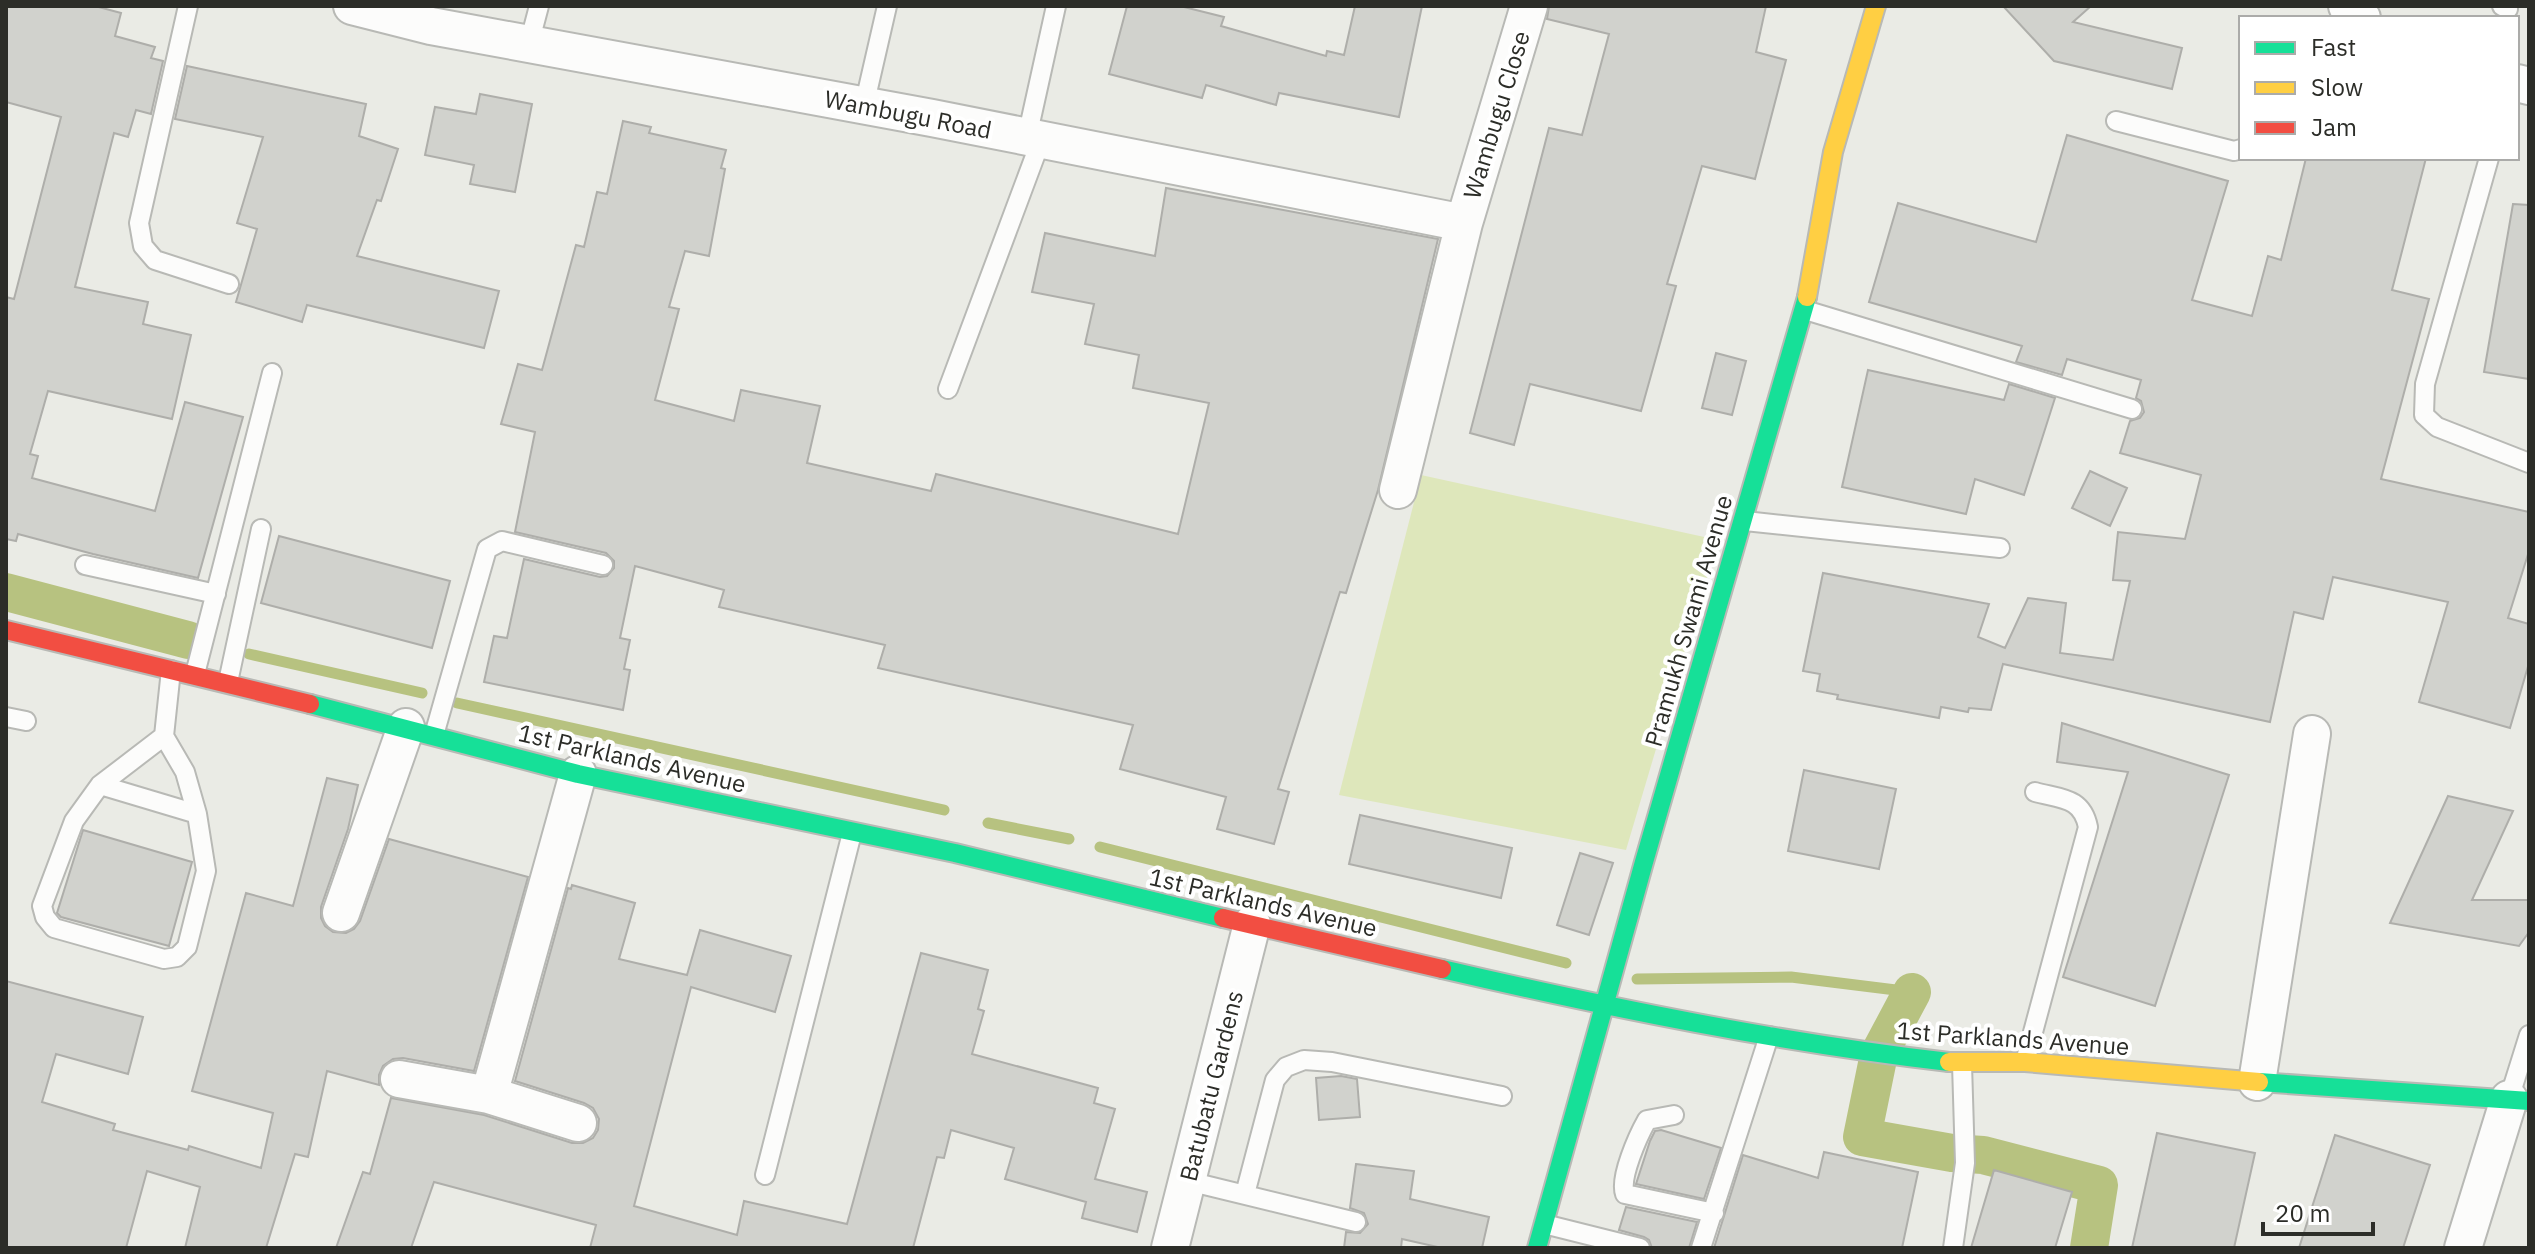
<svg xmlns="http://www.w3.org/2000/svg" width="2535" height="1254" font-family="'IBM Plex Sans',sans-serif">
  <rect width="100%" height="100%" fill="#eaebe5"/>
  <path fill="#dee7bb" d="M1421,475L1718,540L1626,850L1339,795Z"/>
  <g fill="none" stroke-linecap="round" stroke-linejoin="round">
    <path stroke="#b7c280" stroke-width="11" d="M249,654L422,693
      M457,703L944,810
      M988,823L1069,839
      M1100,847L1566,963
      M1637,979L1791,977L1912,992"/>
    <path stroke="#b7c280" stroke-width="38" d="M6,592L188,640
      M1912,992L1879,1054L1862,1137L1952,1153L1983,1155L2099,1185L2089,1248"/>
  </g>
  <path fill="#d1d2cd" stroke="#aeaeaa" stroke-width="2" d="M6,6H95L121,13L115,36L155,47L151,58L163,61L151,114L136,110L128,137L114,133L75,287L148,302L143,324L191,335L172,419L48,391L30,454L38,456L32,478L155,511L185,402L243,417L198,578L93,554L18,534L16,541L6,539V297L14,299L61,117L6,102Z
    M1127,6H1180L1224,17L1221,26L1326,56L1327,51L1344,55L1355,6H1422L1399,117L1279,93L1276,105L1206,85L1202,98L1109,74Z
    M1549,6H1766L1756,52L1786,60L1755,179L1702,166L1667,284L1676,286L1641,411L1530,384L1514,445L1470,433L1549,128L1582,135L1609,34L1547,19Z
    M2003,6H2091L2073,22L2182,48L2172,89L2054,61Z
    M187,66L366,104L359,136L398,149L381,201L377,200L357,256L499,291L484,348L307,305L302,322L236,302L257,229L237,223L263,137L175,119Z
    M480,94L532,104L515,192L470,184L474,165L425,155L435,107L476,114Z
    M623,121L651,127L649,133L726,150L721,168L725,169L709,256L685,251L669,307L679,309L655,400L734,421L741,390L820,406L807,463L931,491L936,474L1178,534L1209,403L1133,388L1139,355L1085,344L1094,304L1032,292L1045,233L1155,256L1166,188L1438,239L1378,490L1346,593L1340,592L1278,789L1289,792L1274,844L1217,829L1226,797L1120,769L1133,725L878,668L885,645L719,607L724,590L635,566L620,638L630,640L624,669L630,670L623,710L484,682L494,636L507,638L524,559L600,577L607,576L614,568V561L606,553L515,532L535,432L501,424L518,364L542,370L576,245L584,247L597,192L607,194Z
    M2067,135L2228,181L2192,300L2252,316L2268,256L2281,260L2306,158H2426L2392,290L2429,299L2381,479L2529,512V551L2508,618L2529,624V663L2510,728L2419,702L2448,602L2333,577L2323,619L2294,612L2270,722L2003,664L1991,710L1969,708L1968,712L1941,707L1939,718L1837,699L1838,695L1817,691L1820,674L1803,671L1823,573L1989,604L1978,637L2005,648L2028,598L2066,603L2060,653L2113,660L2130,581L2113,580L2118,532L2185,539L2201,475L2120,453L2130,421L2140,418L2144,412L2141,401L2136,398L2141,380L2067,359L2062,375L2016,362L2022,346L1869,302L1898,203L2036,242Z
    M2513,204L2529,205V379L2484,372Z
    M1716,353L1746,361L1732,415L1702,408Z
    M1868,370L2004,400L2009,384L2055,398L2024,495L1975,479L1966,514L1842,487Z
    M2090,471L2127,488L2110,526L2072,508Z
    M279,536L450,581L432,648L261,603Z
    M2062,723L2229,775L2155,1006L2063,977L2128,772L2057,762Z
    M1804,770L1896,789L1879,869L1788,851Z
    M327,778L358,785L348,829L321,907V918L325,926L333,932L346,933L354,929L360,921L389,839L528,877L474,1071L403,1058L393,1059L383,1066L379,1075V1085L327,1071L308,1157L295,1154L266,1248H185L200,1187L147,1171L126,1248H6V981L143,1017L128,1074L56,1054L42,1102L115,1124L113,1130L188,1150L189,1146L261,1168L273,1113L192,1091L246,893L293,906Z
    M2448,796L2513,811L2472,900H2529V932L2519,946L2390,923Z
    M1360,815L1512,848L1501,898L1349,864Z
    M83,830L192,862L169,946L61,917L57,913Z
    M1580,853L1613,863L1589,935L1557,925Z
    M572,885L635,903L619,959L687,975L700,930L791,956L775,1012L691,987L634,1206L737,1235L744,1201L847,1224L921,953L988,970L978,1009L984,1011L972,1054L1098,1088L1094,1103L1115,1109L1095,1179L1147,1192L1137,1232L1082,1218L1086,1202L1005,1179L1014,1148L951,1130L944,1158L937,1157L913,1248H590L596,1225L434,1182L411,1248H336L363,1172L370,1174L391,1098L484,1115L572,1143H583L593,1138L598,1130L599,1119L593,1108L584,1103L515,1081L568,888L571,889Z
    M1341,1076L1357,1079L1360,1117L1319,1120L1316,1078Z
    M1661,1130L1721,1148L1704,1199L1636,1184L1650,1141L1655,1131Z
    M2157,1133L2255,1153L2234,1248H2132Z
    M2335,1135L2430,1165L2403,1248H2299Z
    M1824,1152L1918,1172L1902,1248H1714L1743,1155L1818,1178Z
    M1356,1164L1414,1171L1410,1199L1489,1217L1482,1248H1442L1402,1239L1401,1248H1344L1346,1232L1360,1233L1368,1224L1364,1213L1350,1208Z
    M1994,1170L2072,1192L2055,1248H1971Z
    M1626,1207L1697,1222L1689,1248H1652L1649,1240L1644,1237L1619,1230Z"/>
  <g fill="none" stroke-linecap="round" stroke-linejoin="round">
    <g stroke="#b8b9b5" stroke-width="22">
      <path id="lane" d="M188,6L139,223L143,246L155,260L229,284
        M2502,6L2508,9
        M529,44L539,6
        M864,106L887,6
        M2116,121L2234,151L2241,149
        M1027,137L1056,6
        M2489,158L2425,384L2424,415L2437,427L2529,463
        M1805,310L2132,409
        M948,389L1041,140
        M1745,521L2000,548
        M85,565L216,594
        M195,674L272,373
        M228,682L261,529
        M6,717L26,721
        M434,735L487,549L502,541L603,565
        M164,736L100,785L74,821L42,906L45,917L54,928L164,959L177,957L187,947L206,871L197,814L185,772L164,736L171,670
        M100,785L197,814
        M2025,1062L2088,827C2082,797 2061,799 2035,792
        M2509,1099L2529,1035
        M1674,1115L1647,1120C1638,1136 1619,1178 1625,1194L1714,1213
        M765,1175L852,833
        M1188,1181L1356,1222
        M1245,1194L1275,1080L1286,1067L1304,1060L1332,1062L1502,1096
        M1544,1224L1640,1248
        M1701,1248L1769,1036
        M1953,1248L1965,1163L1962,1064"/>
    </g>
    <g stroke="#b8b9b5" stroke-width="40">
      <path id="street" d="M352,6L431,26L932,118L1464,223
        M2347,6L2362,18
        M2517,83L2529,86
        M1398,490L1464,223L1529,6
        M341,913L406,727
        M399,1079L489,1095L578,774
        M2257,1082L2312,734
        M489,1095L578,1123
        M1170,1248L1252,924
        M2463,1248L2509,1099"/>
    </g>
    <g stroke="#b8b9b5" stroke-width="22">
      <path id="fast" d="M310,704L578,774L955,853L1223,918
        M1442,969C1610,1008 1778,1042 1949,1062
        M2259,1082L2529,1101
        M1537,1248L1644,862L1807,297"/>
    </g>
    <g stroke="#b8b9b5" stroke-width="22">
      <path id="slow" d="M1807,297L1833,152L1876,6
        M1949,1062H2025L2259,1082"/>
    </g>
    <g stroke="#b8b9b5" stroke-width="22">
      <path id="jam" d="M6,630L310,704
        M1223,918L1442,969"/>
    </g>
    <use href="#lane" stroke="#fcfcfb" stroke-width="18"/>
    <use href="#street" stroke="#fcfcfb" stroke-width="36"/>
    <use href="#fast" stroke="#16e098" stroke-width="18"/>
    <use href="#slow" stroke="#ffcf43" stroke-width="18"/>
    <use href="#jam" stroke="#f24e42" stroke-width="18"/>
  </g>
  <g text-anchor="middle" stroke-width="8" stroke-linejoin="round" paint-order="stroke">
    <g font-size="24" fill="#2c2d28" stroke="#fff">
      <text transform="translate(908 115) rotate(11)" y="8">Wambugu Road</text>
      <text transform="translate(1497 115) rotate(-73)" y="8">Wambugu Close</text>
      <text transform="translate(1689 621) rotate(-74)" y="8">Pramukh Swami Avenue</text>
      <text transform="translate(632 759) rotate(13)" y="8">1st Parklands Avenue</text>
      <text transform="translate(1263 903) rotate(13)" y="8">1st Parklands Avenue</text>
      <text transform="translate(2013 1039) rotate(4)" y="8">1st Parklands Avenue</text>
      <text transform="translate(1212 1086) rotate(-76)" y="8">Batubatu Gardens</text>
    </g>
  </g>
  <rect width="2535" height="1254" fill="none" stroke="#2c2d28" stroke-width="16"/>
  <rect x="2239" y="16" width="280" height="144" fill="#ffffff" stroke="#ababa9" stroke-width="2"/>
  <rect x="2255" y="42" width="40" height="12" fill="#16e098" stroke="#ababa9" stroke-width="2"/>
  <text x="2311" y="56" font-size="24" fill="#2c2d28">Fast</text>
  <rect x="2255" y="82" width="40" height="12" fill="#ffcf43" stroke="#ababa9" stroke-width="2"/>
  <text x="2311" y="96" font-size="24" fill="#2c2d28">Slow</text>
  <rect x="2255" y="122" width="40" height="12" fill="#f24e42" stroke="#ababa9" stroke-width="2"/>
  <text x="2311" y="136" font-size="24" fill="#2c2d28">Jam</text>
  <path d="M2263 1222v12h110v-12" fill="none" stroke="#2c2d28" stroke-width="4"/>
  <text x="2275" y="1222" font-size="24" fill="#2c2d28" stroke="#ffffff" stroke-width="6" paint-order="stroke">20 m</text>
</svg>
